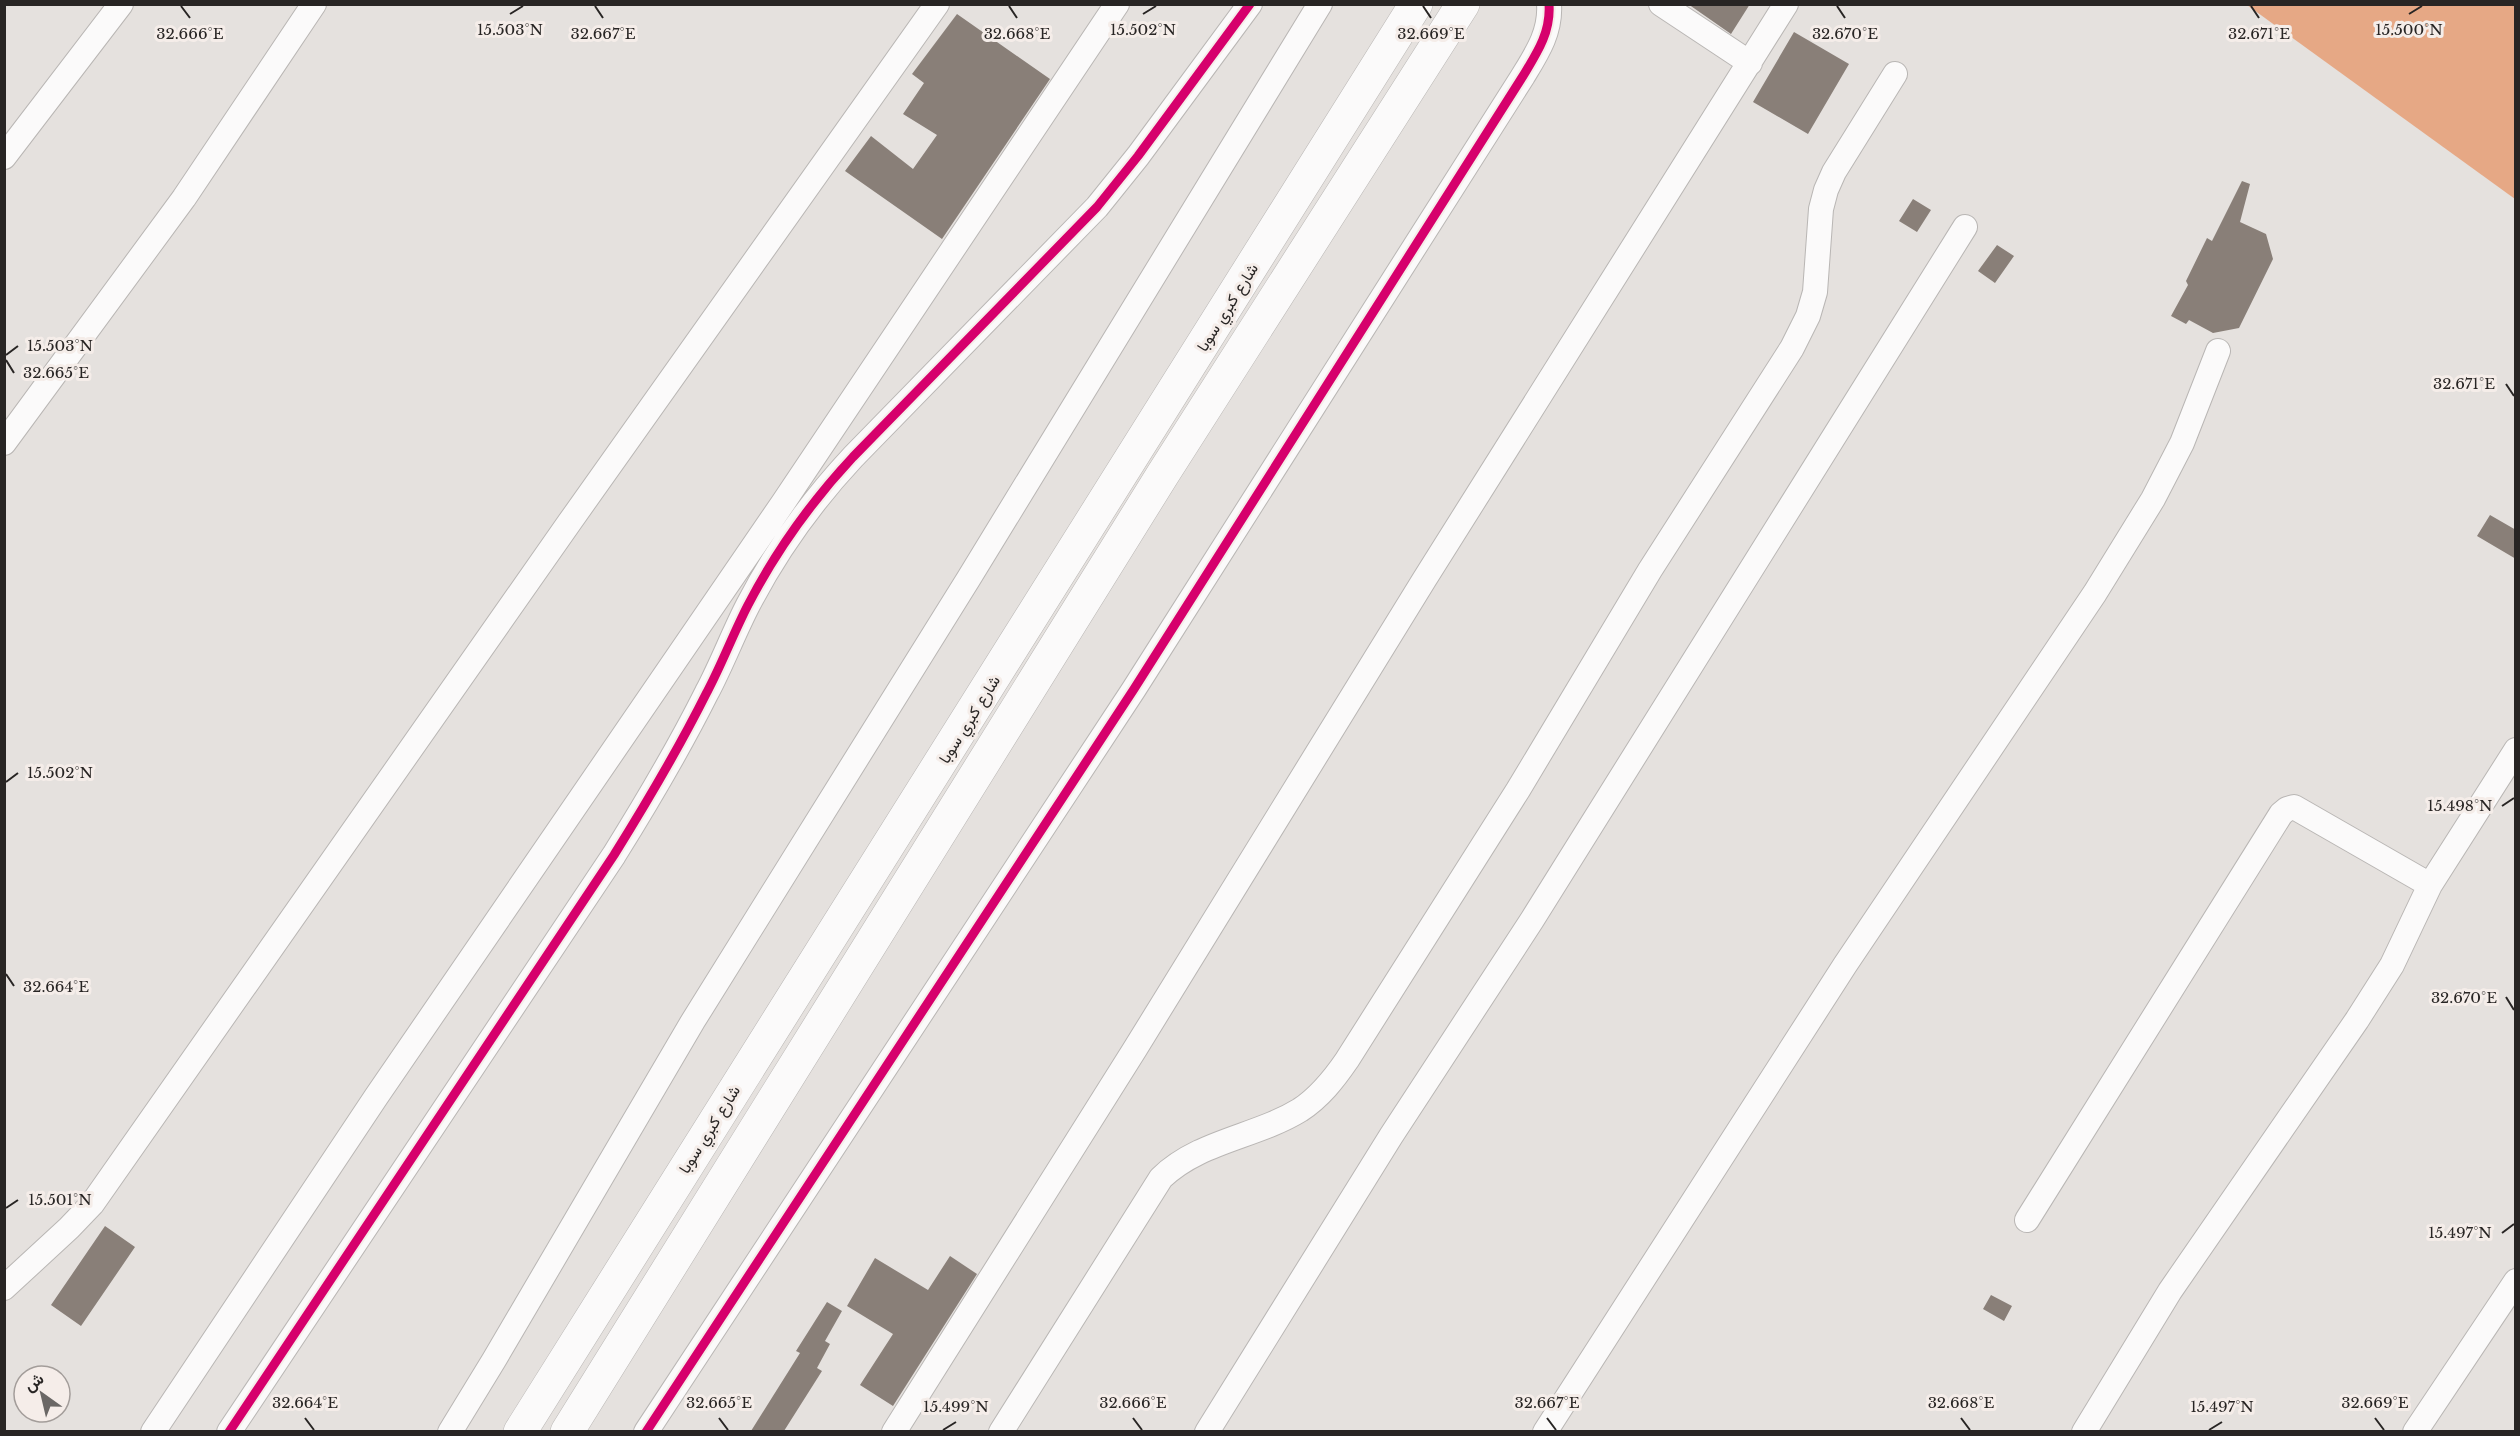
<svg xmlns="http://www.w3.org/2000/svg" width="2520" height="1436" font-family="'Libre Baskerville',Vazirmatn,serif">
  <rect width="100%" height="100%" fill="#e5e1de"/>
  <path fill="#e6a885" d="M2247,5H2515V199Z"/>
  <path fill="#897f78" d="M1688,4H1750L1731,34Z
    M957,14L1050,79L942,239L845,171L871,136L913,169L937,135L903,114L924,83L912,74Z
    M1794,32L1849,64L1808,134L1753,102Z
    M2242,181L2250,184L2240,222L2266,234L2273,259L2239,328L2213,333L2189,320L2186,324L2171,316L2188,285L2186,281L2207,238L2212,241Z
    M1913,199L1931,210L1917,232L1899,221Z
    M1997,245L2014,256L1995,283L1978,271Z
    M2490,515L2516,530V559L2477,536Z
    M105,1226L135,1247L81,1326L51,1305Z
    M950,1256L977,1274L893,1406L860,1385L893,1334L847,1306L875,1258L928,1290Z
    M1991,1295L2012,1306L2004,1321L1983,1309Z
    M827,1302L842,1311L825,1341L830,1344L817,1368L822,1371L784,1431H751L800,1353L796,1351Z"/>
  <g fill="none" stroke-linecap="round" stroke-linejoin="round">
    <g stroke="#b9b6b4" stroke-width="26">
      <path id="minor" d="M1661,4L1750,63
        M4,157L121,4
        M4,443L184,198L314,4
        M2027,1220L2281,814L2287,809L2294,807L2430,885
        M4,1288L69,1228L92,1204L569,523L937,4
        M153,1432L376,1097L783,503L1117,4
        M229,1432L614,855C647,802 679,748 707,692C722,664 733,634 748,605C776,551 811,502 853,457L1097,207L1138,156L1250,4
        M450,1432L494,1360L693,1021L969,578L1320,4
        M646,1432L1134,689L1523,76C1537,53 1551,32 1549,4
        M894,1432L1135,1049L1424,580L1786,4
        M1001,1432L1161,1178C1199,1141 1256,1137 1300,1110C1320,1097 1334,1079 1347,1060L1518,790L1650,570L1792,348L1808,316L1815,292L1821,209L1826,190L1834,172L1895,74
        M1207,1432L1391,1136L1532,920L1965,227
        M1545,1432L1845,965L2095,593L2153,499L2182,443L2218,351
        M2084,1432L2170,1291L2357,1020L2392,965L2430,885L2516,750
        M2415,1432L2516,1281"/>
    </g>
    <g stroke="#b9b6b4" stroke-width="34">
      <path id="trunk" d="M520,1432L1416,4
        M567,1432L1163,474L1463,4"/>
    </g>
    <use href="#minor" stroke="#fbfafa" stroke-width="24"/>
    <use href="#trunk" stroke="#fbfafa" stroke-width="33"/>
    <g stroke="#f5ede9" stroke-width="13">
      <path id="cycleway" d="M229,1432L614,855C647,802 679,748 707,692C722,664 733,634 748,605C776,551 811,502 853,457L1097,207L1138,156L1250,4
        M646,1432L1134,689L1523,76C1537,53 1551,32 1549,4"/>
    </g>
    <use href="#cycleway" stroke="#d6006c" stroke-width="9"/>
  </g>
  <path fill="none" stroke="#282524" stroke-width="2" d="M181,6L190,18M595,6L603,18M1009,6L1017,18M1423,6L1431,18M1837,6L1845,18M2251,6L2259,18M510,14L523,6M1143,14L1156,6M2409,14L2422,6M6,355L18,346M6,360L14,373M2506,384L2514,396M6,782L18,773M2502,806L2514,798M6,974L14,986M2506,997L2514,1010M6,1208L18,1200M2502,1233L2514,1224M305,1418L314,1430M719,1418L728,1430M1133,1418L1142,1430M1547,1418L1556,1430M1961,1418L1970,1430M2375,1418L2384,1430M943,1430L956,1422M2209,1430L2222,1422"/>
  <g text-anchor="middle" stroke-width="6" stroke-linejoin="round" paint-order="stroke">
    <g font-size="16" fill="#282524" stroke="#f5ede9">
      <text transform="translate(1227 307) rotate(-58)" y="6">شارع كبري سوبا</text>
      <text transform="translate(969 719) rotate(-58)" y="6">شارع كبري سوبا</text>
      <text transform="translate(709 1129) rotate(-58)" y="6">شارع كبري سوبا</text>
    </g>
  </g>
  <g font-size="15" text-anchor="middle" fill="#282524" stroke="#f5ede9" stroke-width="6" stroke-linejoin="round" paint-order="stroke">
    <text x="510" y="35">15.503°N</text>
    <text x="1143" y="35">15.502°N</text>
    <text x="2409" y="35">15.500°N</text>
    <text x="190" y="39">32.666°E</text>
    <text x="603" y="39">32.667°E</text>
    <text x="1017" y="39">32.668°E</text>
    <text x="1431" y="39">32.669°E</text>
    <text x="1845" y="39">32.670°E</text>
    <text x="2259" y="39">32.671°E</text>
    <text x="60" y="351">15.503°N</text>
    <text x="56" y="378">32.665°E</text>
    <text x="2464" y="389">32.671°E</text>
    <text x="60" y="778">15.502°N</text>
    <text x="2460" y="811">15.498°N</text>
    <text x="56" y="992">32.664°E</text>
    <text x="2464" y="1003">32.670°E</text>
    <text x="60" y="1205">15.501°N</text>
    <text x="2460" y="1238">15.497°N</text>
    <text x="305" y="1408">32.664°E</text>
    <text x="719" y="1408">32.665°E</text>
    <text x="1133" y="1408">32.666°E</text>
    <text x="1547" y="1408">32.667°E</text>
    <text x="1961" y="1408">32.668°E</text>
    <text x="2375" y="1408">32.669°E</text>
    <text x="956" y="1412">15.499°N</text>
    <text x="2222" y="1412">15.497°N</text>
  </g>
  <rect width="2520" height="1436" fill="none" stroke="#282524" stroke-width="12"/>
  <g transform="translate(42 1394) rotate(326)"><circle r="28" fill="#f5ede9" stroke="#a39d9a" stroke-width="1.5"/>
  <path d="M0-4.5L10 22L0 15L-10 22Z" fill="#6a6765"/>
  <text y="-9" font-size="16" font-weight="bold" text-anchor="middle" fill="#282524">ش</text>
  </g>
</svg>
